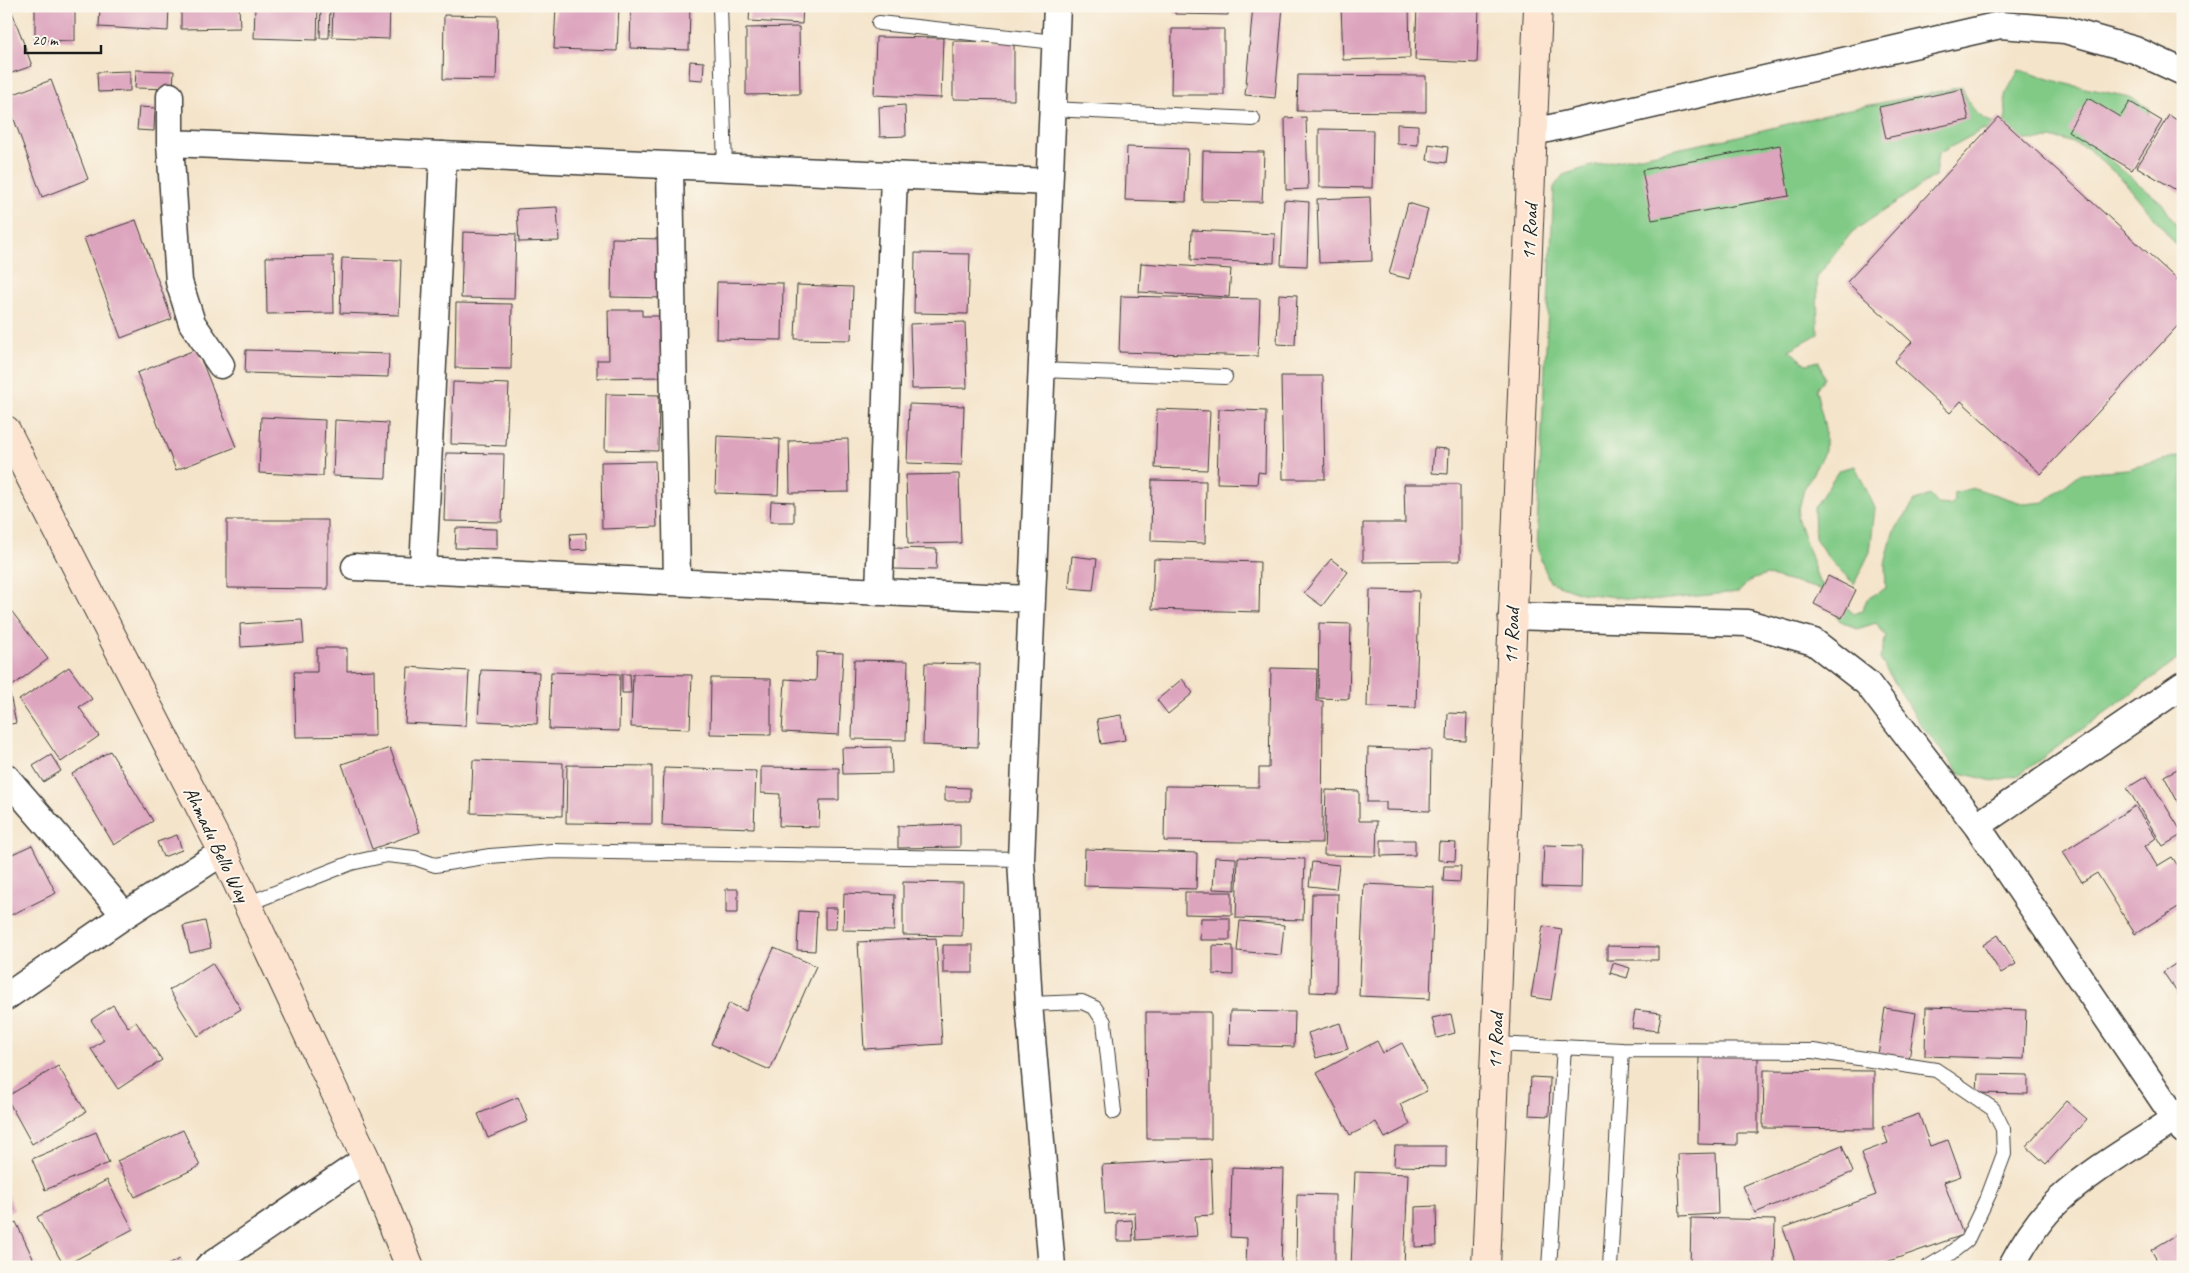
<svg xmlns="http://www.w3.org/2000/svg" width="2189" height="1273" font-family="Caveat,sans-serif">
  <rect width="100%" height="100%" fill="#fbf7ec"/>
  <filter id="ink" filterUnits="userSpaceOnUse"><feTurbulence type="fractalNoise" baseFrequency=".02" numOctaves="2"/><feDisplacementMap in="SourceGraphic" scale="10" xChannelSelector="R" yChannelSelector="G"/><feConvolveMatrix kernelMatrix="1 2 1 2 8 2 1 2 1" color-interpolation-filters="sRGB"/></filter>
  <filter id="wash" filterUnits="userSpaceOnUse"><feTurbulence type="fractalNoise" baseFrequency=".0096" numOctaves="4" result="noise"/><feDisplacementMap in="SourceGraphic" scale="20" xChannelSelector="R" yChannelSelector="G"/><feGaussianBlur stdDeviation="1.12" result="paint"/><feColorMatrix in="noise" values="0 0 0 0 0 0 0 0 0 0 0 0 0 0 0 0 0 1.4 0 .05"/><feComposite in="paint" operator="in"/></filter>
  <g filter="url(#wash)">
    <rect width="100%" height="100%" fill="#f4e4ca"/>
    <path fill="#81ca86" stroke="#4e7351" d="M2019,70L2070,85L2130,97L2149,108L2151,132L2111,142L2104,155L2162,203L2183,236V253L2124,181L2087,148L2062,139L2023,140L1982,130L1938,154L1935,176L1852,232L1817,277L1818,334L1789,350L1806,364L1819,361L1824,378L1816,390L1825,428V451L1804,489L1797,517L1819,582L1854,614L1862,611L1867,599L1886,588L1885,564L1893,533L1915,501L1930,495L1938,504L1950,505L1955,501L1953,493L1974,488L2025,504L2044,502L2081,473L2127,469L2183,455V656L2019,775L1993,781L1960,773L1921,725L1880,659L1886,636L1876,623L1857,629L1839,620L1823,590L1766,575L1749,581L1739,592L1649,601L1581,593L1550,582L1536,548L1554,187L1563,175L1591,166L1726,139L1845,110L1962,87C1973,113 1978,118 2004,127L2006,114L2005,95Z
      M1855,466L1875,508L1870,552L1854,584L1829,559L1815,538L1814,508L1839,470Z"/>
    <g id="blocks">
      <path fill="#dda4be" d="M6,6H10L32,66L6,75Z
        M35,6H75V41L35,40Z
        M100,6H169L168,31L99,27Z
        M181,6H239L240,28L181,29Z
        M255,6H318L317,40L254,38Z
        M321,6H330L329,38H320Z
        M333,6H390L389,39L332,37Z
        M556,6H619L617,51L554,49Z
        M631,6H690L689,50L630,48Z
        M750,6H803L802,24L749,21Z
        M1175,6H1228V15L1175,14Z
        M1253,6H1283L1275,98L1245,95Z
        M1341,6H1409L1410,58L1343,60Z
        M1417,6L1479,7L1477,63L1415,60Z
        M444,15L498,16L496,80L443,79Z
        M799,27L800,94L746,95V28Z
        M1172,29H1224V95H1171Z
        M876,37L943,38L941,98L874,95Z
        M953,41L1014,42V100L953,99Z
        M690,61L704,62L703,80L689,79Z
        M136,70L174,71L173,89L135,88Z
        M130,71V91L98,92L97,72Z
        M1298,75L1426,76V112L1297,111Z
        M51,80L88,179L42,197L6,97Z
        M1962,89L1969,120L1886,138L1879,107Z
        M2088,98L2120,117L2130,102L2162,121L2132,170L2068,131Z
        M905,105L906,136L880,137L879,107Z
        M139,107L155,108L154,131L137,130Z
        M2169,115L2183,124V194L2137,167Z
        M1306,117L1308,189L1286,190L1285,118Z
        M1999,117L2183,285V320L2041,474L1961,401L1950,413L1894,362L1912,342L1847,282Z
        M1397,124L1418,125V145L1397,144Z
        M1319,129L1373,130L1372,188L1319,187Z
        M1429,144L1448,147L1446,163L1427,160Z
        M1780,145L1789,196L1652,220L1642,170Z
        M1127,147L1188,149L1186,202L1125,200Z
        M1203,151L1264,152L1262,202L1202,201Z
        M1370,197L1372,261L1319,263L1317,199Z
        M1284,200L1309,202L1307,266L1281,265Z
        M1408,203L1428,209L1410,279L1389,274Z
        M557,207L559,241L519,242L517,209Z
        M136,220L172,319L121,338L84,238Z
        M1192,230L1275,234L1274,263L1191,260Z
        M463,232L516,234L514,299L461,298Z
        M612,238L665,239L664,298L611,297Z
        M915,253L970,254L968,314L914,313Z
        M333,256L334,313L267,314L266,257Z
        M342,258L401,260L399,315L340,313Z
        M1141,263L1231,269L1229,297L1139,292Z
        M717,282L783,283L782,340L716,339Z
        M797,285L853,287L851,340L795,339Z
        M1279,294L1297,295L1295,345L1277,344Z
        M1121,296L1260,299L1258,356L1119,352Z
        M456,303L512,304L511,369L455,368Z
        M608,310H642V316H661L662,377L597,378V360H609Z
        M965,322L967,388L912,389L910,324Z
        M197,349L236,447L176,470L137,373Z
        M246,350L389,354L388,377L245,373Z
        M1281,376H1323L1325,479H1283Z
        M453,382L509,384L506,446L451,444Z
        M606,394L659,395L658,451L605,450Z
        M909,404L964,406L962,465L907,463Z
        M1157,409L1210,411L1207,470L1155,468Z
        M1219,409L1266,411L1265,473L1258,472L1257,484L1217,483Z
        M261,417L325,420L323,476L259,473Z
        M335,420L388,423L386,478L333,476Z
        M717,436L780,439L778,495L715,493Z
        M848,439L849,492L790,493L789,441Z
        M1434,448L1449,449L1448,474L1432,473Z
        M446,453L504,454L502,522L444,521Z
        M655,461L657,527L602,529L601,462Z
        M959,474L961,543L908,544L906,475Z
        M1152,480L1206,481L1205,543L1151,541Z
        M1404,484H1460V561L1363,562V523H1405Z
        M771,501L794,502V522H770Z
        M227,520H328V589L227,588Z
        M456,528L497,529V549L455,548Z
        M586,533L587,549L571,550L570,534Z
        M894,548L937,549L936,570L894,569Z
        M1072,556L1097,559L1093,590L1069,588Z
        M1154,559L1260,562L1259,612L1152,609Z
        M1331,559L1348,572L1322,606L1304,593Z
        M1828,576L1856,590L1842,618L1814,604Z
        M1370,590L1419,591L1416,708L1367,707Z
        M6,604L48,659L11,687L6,681Z
        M302,620L304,643L241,647L240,624Z
        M1319,623L1351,624L1349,699L1318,698Z
        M317,648H347V671L374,670L375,736L296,737L294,672H317Z
        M817,652L843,653L839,735L782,732L785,679L816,681Z
        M854,660L908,661L906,740L852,739Z
        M925,663L980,664L978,747L923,745Z
        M69,667L92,699L79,707L99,736L61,762L19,700Z
        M408,667L469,671L466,726L405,723Z
        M1271,668L1317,669L1316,701H1323L1322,843L1164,841L1165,786L1259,787V768H1269Z
        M481,670L539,672L537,724L478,721Z
        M551,672L620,674L619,731L549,729Z
        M622,674H630L631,693H622Z
        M633,674L692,675L690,729L631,727Z
        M711,678L771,679V735L710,734Z
        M1182,679L1193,693L1168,714L1157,700Z
        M8,685L16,723L6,725V686Z
        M1448,713L1467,714L1466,741L1447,740Z
        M1121,715L1125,740L1101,744L1097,719Z
        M891,747L892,773L843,774L842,748Z
        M390,748L420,832L372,849L342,764Z
        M1368,748L1431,750L1430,811L1386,810V802H1367Z
        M110,751L153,821L114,845L72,774Z
        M51,755L61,771L43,782L33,766Z
        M473,760L563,763L562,816L471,813Z
        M567,765L652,766V824L566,823Z
        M2183,766V812L2164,776Z
        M761,767L839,768V800H820L819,827L779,826L780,794L761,793Z
        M664,768L756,771L754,828L662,825Z
        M2147,776L2183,834L2163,846L2127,788Z
        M945,787L970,788V801H945Z
        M1326,790L1359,791V821H1377L1376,856L1324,855Z
        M2135,806L2156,838L2145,846L2157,866L2172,857L2183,873V904L2135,934L2097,873L2082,882L2063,852Z
        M960,824V847L898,848V826Z
        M177,835L182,850L163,857L157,842Z
        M1381,840H1415V855L1381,856Z
        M1439,842L1456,843L1455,861L1438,860Z
        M32,845L56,893L11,915L6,906V857Z
        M1544,845L1582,846L1581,888L1542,887Z
        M1085,849L1197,853L1196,889L1084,886Z
        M1215,857L1236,858L1235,890L1213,889Z
        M1238,857L1305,859L1303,920L1236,918Z
        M1312,862L1339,865L1336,889L1309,886Z
        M1444,866H1461L1460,882L1443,881Z
        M903,882L963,883L962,936L903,935Z
        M1364,884L1434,887L1430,999L1359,996Z
        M726,889H738V913H726Z
        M1185,892H1232V915L1185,914Z
        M844,893L895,895L894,931L843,930Z
        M1312,894H1338L1336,993L1310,992Z
        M825,908H837L836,929H825Z
        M799,911L817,912L815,951L797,950Z
        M1201,918H1230V940H1200Z
        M205,921L211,948L190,953L183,926Z
        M1240,921L1284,925L1281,955L1237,951Z
        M1543,926L1562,929L1551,1000L1531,997Z
        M1998,935L2016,964L2001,973L1983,945Z
        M936,938L942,1044L864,1049L858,942Z
        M943,945H973V973H943Z
        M1213,945L1233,946V975L1213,974Z
        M1607,946L1658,947V960H1607Z
        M774,948L816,966L770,1070L711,1044L729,1003L746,1011Z
        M2183,959V1001L2163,972Z
        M212,963L241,1009L198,1036L169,990Z
        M1613,963L1630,968L1627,978L1610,973Z
        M113,1005L128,1027L136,1022L162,1060L118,1089L91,1049L104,1040L91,1020Z
        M1926,1007L2026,1010L2024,1059L1925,1056Z
        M1885,1008L1916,1013L1909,1060L1878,1055Z
        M1635,1010L1661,1013L1658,1031L1632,1028Z
        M1230,1011L1295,1012L1294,1047L1229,1045Z
        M1146,1012H1211V1139H1147Z
        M1451,1014L1455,1033L1437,1038L1432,1018Z
        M1340,1023L1348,1049L1316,1058L1308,1033Z
        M1377,1041L1383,1053L1402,1043L1427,1091L1400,1104L1410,1125L1385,1138L1376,1122L1350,1135L1317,1073Z
        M1699,1055L1758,1056V1133H1737V1145L1698,1144Z
        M58,1066L86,1112L32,1144L6,1097Z
        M1764,1070L1874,1071V1129L1763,1128Z
        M1978,1074L2028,1075V1094L1977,1093Z
        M1531,1077L1550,1078L1549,1116L1529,1115Z
        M518,1097L528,1121L488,1138L478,1114Z
        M2066,1101L2087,1119L2046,1164L2026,1146Z
        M1919,1114L1930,1146L1948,1140L1961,1176L1944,1182L1963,1235L1872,1267H1797L1783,1228L1876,1195L1861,1153L1888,1143L1882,1127Z
        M183,1130L200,1166L135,1197L117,1161Z
        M96,1132L109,1163L45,1190L32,1159Z
        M1842,1145L1853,1172L1755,1213L1743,1186Z
        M1395,1146H1446V1167L1394,1166Z
        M1716,1153L1718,1214L1680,1216L1678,1154Z
        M1211,1159L1213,1215L1195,1216L1197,1236L1136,1240L1135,1212L1105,1214L1102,1165Z
        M1232,1167L1284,1169L1281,1267H1246L1247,1238L1230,1237Z
        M1355,1172L1408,1174L1404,1267H1351Z
        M107,1180L133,1229L64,1266L37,1217Z
        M6,1188L14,1210L6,1213Z
        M1297,1194L1335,1195V1267H1296Z
        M1436,1206L1437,1246L1415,1247V1207Z
        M1691,1218L1775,1220L1774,1267H1690Z
        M1132,1220L1133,1241H1117V1221Z
        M16,1222L37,1267H6V1227Z
        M2183,1231V1267H2161L2151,1250Z
        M179,1259L183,1267H164Z"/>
    </g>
  </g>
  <g filter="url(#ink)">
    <use href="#blocks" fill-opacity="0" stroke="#3c3a36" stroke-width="1"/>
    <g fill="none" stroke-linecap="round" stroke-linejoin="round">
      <g stroke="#3c3a36" stroke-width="16">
        <path id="lane" d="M720,6L725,168
          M879,23L1055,42
          M1052,109L1253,119
          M1041,370L1225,377
          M247,904L351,863L387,855L415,858L435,865L490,856L552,851L1021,859
          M1029,1004L1082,1002L1095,1008L1104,1022L1114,1112
          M1495,1044L1622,1050L1813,1051L1936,1070L1993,1109L2003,1129L2004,1154L1989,1194L1967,1240L1948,1255L1928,1267
          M1549,1267L1564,1047
          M1610,1267L1622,1050"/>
      </g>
      <g stroke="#3c3a36" stroke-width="29">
        <path id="street" d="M170,96V143L179,282L192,323L221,365
          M1534,132L2000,25L2065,30L2135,50L2183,72
          M170,143L1049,182
          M670,166L677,582
          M355,567L1030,599
          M423,570L443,155
          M879,592L894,175
          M1512,616L1747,623L1814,642L1867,683L1977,826L2183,1130
          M6,777L125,915
          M1977,826L2183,685
          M6,997L125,915L223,852
          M208,1267L366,1159
          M1052,1267L1029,1004L1021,859L1057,6
          M2011,1267C2023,1244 2039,1219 2058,1201C2093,1169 2136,1145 2175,1119"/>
      </g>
      <g stroke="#3c3a36" stroke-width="30">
        <path id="secondary" d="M6,430L223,852L366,1159L410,1267
          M1486,1267L1538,6"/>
      </g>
      <use href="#lane" stroke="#fff" stroke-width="14"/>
      <use href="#street" stroke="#fff" stroke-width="26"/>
      <use href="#secondary" stroke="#fde4d0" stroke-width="28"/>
    </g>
  </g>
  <g text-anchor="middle" stroke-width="4" stroke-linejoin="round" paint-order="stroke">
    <g font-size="20" fill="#1c1c1c" stroke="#fbf7ec">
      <text transform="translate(1529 232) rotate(-87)" y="7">11 Road</text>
      <text transform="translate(1511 636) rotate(-88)" y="7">11 Road</text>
      <text transform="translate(217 844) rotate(64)" y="7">Ahmadu Bello Way</text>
      <text transform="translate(1495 1041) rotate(-88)" y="7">11 Road</text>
    </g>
  </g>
  <rect width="2189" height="1273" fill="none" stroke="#fbf7ec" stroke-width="25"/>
  <path d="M25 45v8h76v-8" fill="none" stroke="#1c1c1c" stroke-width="2.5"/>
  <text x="32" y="45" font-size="15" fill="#1c1c1c" stroke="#fbf7ec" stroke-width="4" paint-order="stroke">20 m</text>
</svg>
